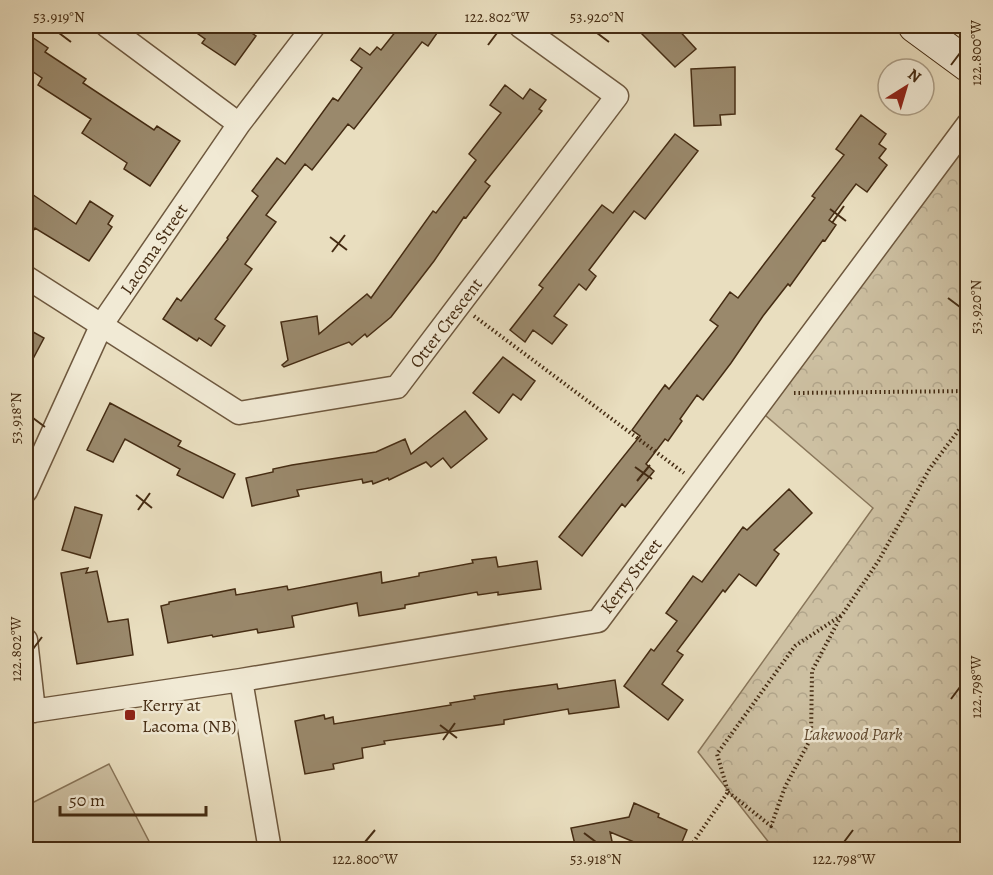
<svg xmlns="http://www.w3.org/2000/svg" width="993" height="875" font-family="Alegreya,serif">
  <defs>
    <pattern id="forest-crowns" width="20" height="18" patternUnits="userSpaceOnUse" patternTransform="scale(1.5)"><rect width="20" height="18" fill="#cdc0a2"/><path d="M2 6a3 3 0 1 1 6 0M12 15a3 3 0 1 1 6 0" fill="none" stroke="#b1a58b"/></pattern>
  </defs>
  <rect width="100%" height="100%" fill="#e9debf"/>
  <filter id="stains"><feTurbulence type="fractalNoise" baseFrequency=".00333" numOctaves="4"/><feColorMatrix values="0 0 0 0 .2 0 0 0 0 .09 0 0 0 0 .02 0 0 0 .5 -.17"/></filter>
  <radialGradient id="worn" r=".72"><stop offset=".6" stop-color="#630" stop-opacity="0"/><stop offset="1" stop-color="#630" stop-opacity=".3"/></radialGradient>
  <path fill="url(#forest-crowns)" stroke="#89765a" stroke-width="1.5" d="M967,144V849H774L698,752L873,508L758,409Z"/>
  <path fill="#cdc0a2" stroke="#89765a" stroke-width="1.5" d="M109,764L153,849H26V806Z"/>
  <path fill="#9a896c" stroke="#452c13" stroke-width="1.5" d="M187,26H241L256,36L235,65L202,43L205,39Z
    M400,26H442L428,46L422,42L354,129L348,124L312,170L305,164L266,215L276,222L245,264L252,269L215,319L225,326L211,346L199,338L197,341L163,319L177,298L181,301L228,239L227,238L258,196L252,191L277,158L285,164L333,98L338,101L362,68L351,60L360,48L370,55L377,47L381,50Z
    M634,26H675L696,49L675,67Z
    M26,33L48,48L45,52L86,79L83,83L154,130L157,126L180,141L150,186L124,169L127,163L82,133L91,119L38,85L42,78L26,67Z
    M735,67V114L720,115L721,125L694,126L691,69Z
    M505,85L523,99L530,89L546,100L539,109L542,111L485,182L490,186L466,218L464,217L434,261L391,317L367,337L365,334L352,345L349,342L284,367L282,365L288,360L281,322L317,316L319,334L367,294L371,298L433,211L436,213L476,160L469,154L501,113L490,105Z
    M861,115L886,134L879,144L886,149L879,158L887,165L867,192L856,184L829,220L836,225L825,241L823,240L790,286L788,284L763,316L731,363L703,400L697,395L680,419L682,421L668,441L665,439L646,464L654,471L625,507L622,504L582,556L559,537L640,436L632,430L665,385L669,389L718,326L710,320L730,292L738,298L815,198L812,196L844,155L836,149Z
    M675,134L698,151L645,219L634,211L589,270L596,276L586,290L579,284L554,316L567,325L552,344L533,330L525,342L510,330L543,288L539,285L602,205L613,213Z
    M26,190L76,224L90,201L113,216L108,224L112,227L89,261L35,228L26,242Z
    M26,328L44,338L26,372Z
    M503,357L535,381L521,400L513,394L499,413L473,393Z
    M110,403L181,441L178,446L235,474L223,498L177,475L180,469L125,439L113,462L87,450Z
    M465,411L487,439L451,468L443,458L431,467L426,462L389,480L388,478L373,484L372,481L363,483L362,479L297,490L299,496L252,506L246,478L273,472V469L292,465L376,452L405,439L411,454Z
    M789,489L812,513L774,550L779,554L756,586L739,574L725,592L723,590L677,651L683,655L662,684L683,700L668,720L624,686L651,649L654,651L677,621L666,613L693,576L702,582L743,527L747,530Z
    M75,507L102,515L90,558L62,550Z
    M496,557L498,567L537,561L541,589L498,595V592L478,595L477,592L405,605V608L359,616L357,603L292,616L294,627L258,633L257,629L213,637L212,635L168,643L161,606L169,604V602L235,589L236,595L287,586L288,590L381,572L382,583L419,576V573L473,563L472,560Z
    M88,568L86,573L97,571L108,622L128,619L133,655L77,664L61,573Z
    M615,680L619,707L569,714L568,709L504,720V724L384,741L385,744L362,748L363,758L333,764L334,769L305,774L295,721L324,715L325,719L333,717L334,724L451,705L450,703L475,699L474,696L500,692L557,684L558,689Z
    M634,803L659,814L658,817L687,830L679,849H651L610,832L613,846L595,849H576L571,828L629,817Z"/>
  <g fill="none" stroke-linecap="round" stroke-linejoin="round">
    <g stroke="#6e583e" stroke-width="25">
      <path id="minor" d="M107,26L239,124
        M26,277L239,413L397,387L617,96L520,26
        M26,491L102,324L239,124L314,26
        M26,640L34,711
        M241,680L270,850
        M26,712L241,680L598,621L968,124"/>
    </g>
    <g stroke="#452c13" stroke-width="35">
      <path id="secondary" d="M915,26L968,65"/>
    </g>
    <path stroke="#452c13" stroke-width="4" stroke-dasharray="1.5 3" stroke-linecap="butt" d="M474,316L684,473
      M794,393L968,391
      M968,471V477
      M728,792L771,826L785,787L811,738L812,671L841,616
      M688,850L728,792L717,754L795,646L842,615L879,560L930,468L968,418"/>
    <use href="#minor" stroke="#f1ead5" stroke-width="22"/>
    <use href="#secondary" stroke="#f1ead5" stroke-width="33"/>
  </g>
  <path fill="none" stroke="#452c13" stroke-width="2" d="M59,33L71,42M597,33L609,42M488,45L497,33M951,65L960,53M830,209L846,221M832,223L844,206M330,237L347,250M332,252L345,235M948,298L960,307M33,418L45,427M635,467L652,479M637,481L650,465M136,495L152,508M138,510L150,493M33,649L42,637M951,699L960,687M440,725L457,738M443,740L455,723M584,833L596,842M365,842L375,830M844,842L853,830"/>
  <rect fill="#8f2418" stroke="#f1ead5" stroke-width="2" x="124" y="709" width="12" height="12" rx="3"/>
  <g text-anchor="middle" stroke-width="5" stroke-linejoin="round" paint-order="stroke">
    <g font-size="18" fill="#452c13" stroke="#f1ead5">
      <text transform="translate(154 249) rotate(-56)" y="6">Lacoma Street</text>
      <text transform="translate(446 323) rotate(-53)" y="6">Otter Crescent</text>
      <text transform="translate(631 576) rotate(-53)" y="6">Kerry Street</text>
    </g>
    <g font-size="18" fill="#452c13" stroke="#f1ead5" text-anchor="start">
      <text x="142" y="711">Kerry at<tspan x="142" dy="21">Lacoma (NB)</tspan></text>
    </g>
    <g font-size="18" font-style="italic" fill="#604a30" stroke="#f1ead5">
      <text x="853" y="740">Lakewood Park</text>
    </g>
  </g>
  <rect width="993" height="875" fill="none" stroke="#e9debf" stroke-width="66"/>
  <g transform="translate(906 87) rotate(37)"><circle r="28" fill="#f1ead5" stroke="#ac9e87" stroke-width="1.5"/>
  <path d="M0-4.5L10 22L0 15L-10 22Z" fill="#8f2418"/>
  <text y="-9" font-size="16" font-weight="bold" text-anchor="middle" fill="#452c13">N</text>
  </g>
  <path d="M60 806v9h146v-9" fill="none" stroke="#452c13" stroke-width="3"/>
  <text x="69" y="806" font-size="18" fill="#452c13" stroke="#f1ead5" stroke-width="4.5" paint-order="stroke">50 m</text>
  <rect x="33" y="33" width="927" height="809" fill="none" stroke="#452c13" stroke-width="2"/>
  <g font-size="15" text-anchor="middle" fill="#452c13">
    <text x="59" y="22">53.919°N</text>
    <text x="497" y="22">122.802°W</text>
    <text x="597" y="22">53.920°N</text>
    <text transform="translate(976 53) rotate(-90)" y="5">122.800°W</text>
    <text transform="translate(976 307) rotate(-90)" y="5">53.920°N</text>
    <text transform="translate(16 418) rotate(-90)" y="5">53.918°N</text>
    <text transform="translate(16 649) rotate(-90)" y="5">122.802°W</text>
    <text transform="translate(976 687) rotate(-90)" y="5">122.798°W</text>
    <text x="365" y="864">122.800°W</text>
    <text x="596" y="864">53.918°N</text>
    <text x="844" y="864">122.798°W</text>
  </g>
  <rect width="100%" height="100%" filter="url(#stains)"/>
  <rect width="100%" height="100%" fill="url(#worn)"/>
</svg>
